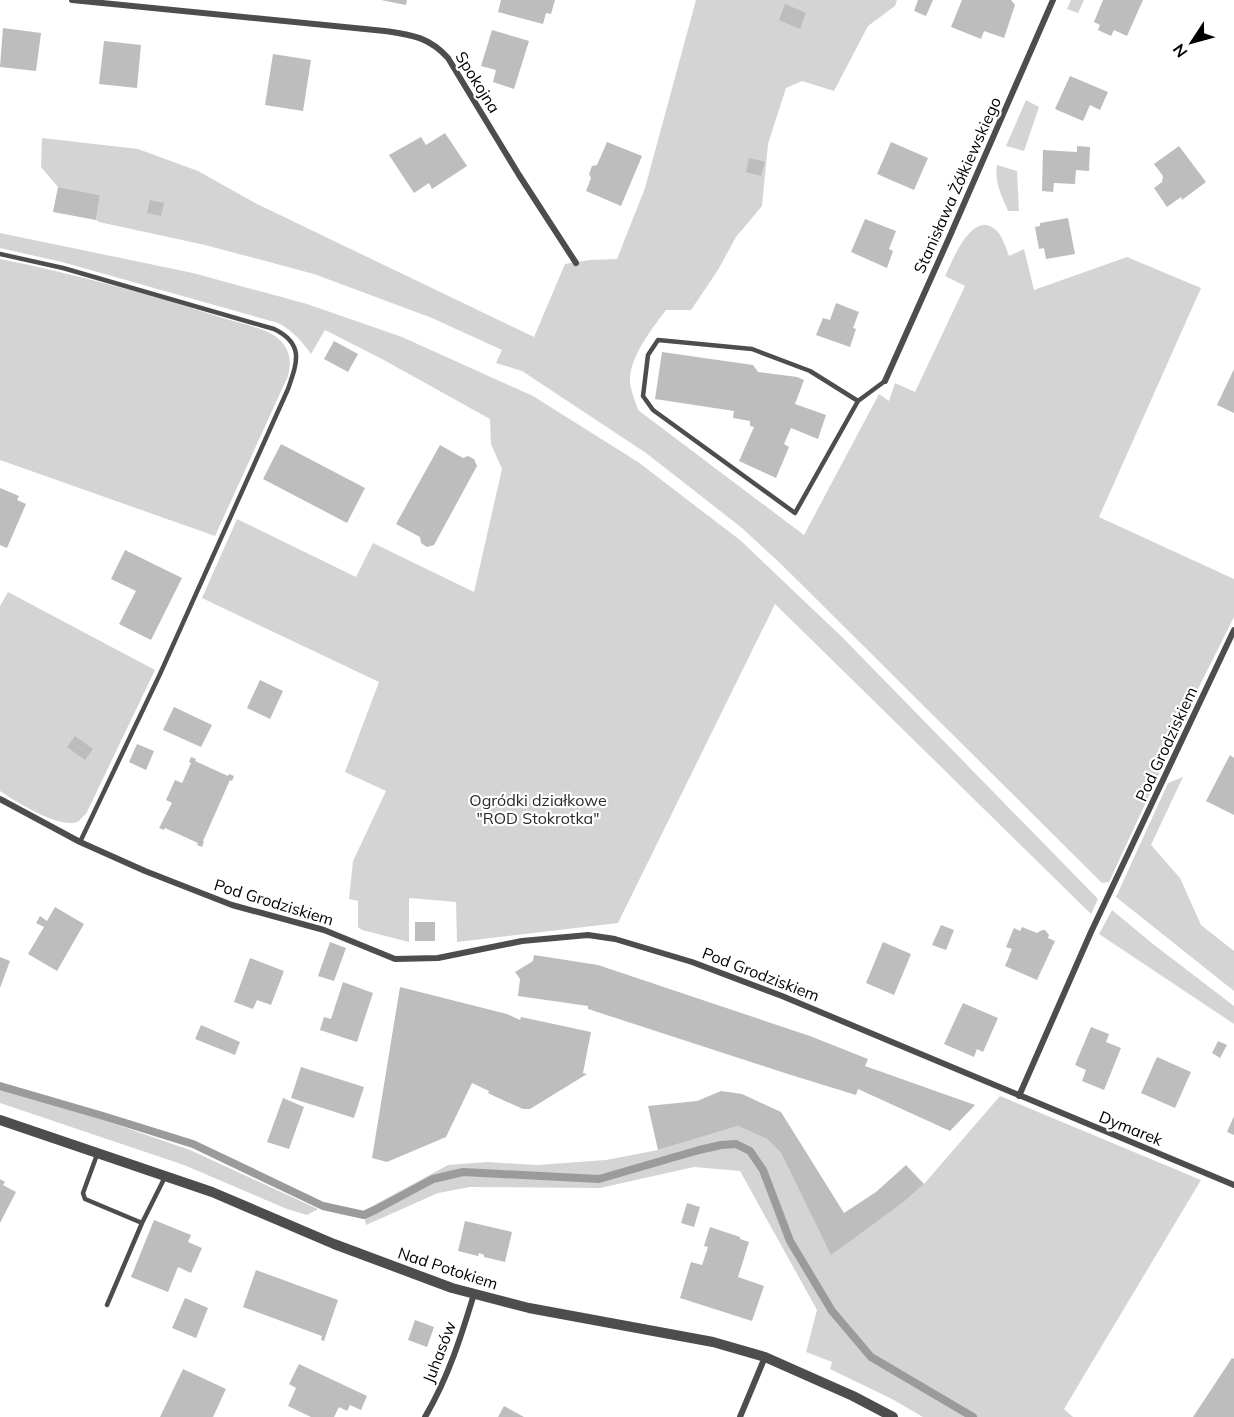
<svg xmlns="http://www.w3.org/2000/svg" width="1234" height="1417" font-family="Mulish,sans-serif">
  <rect width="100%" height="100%" fill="#fff"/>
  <path fill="#d4d4d4" d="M696,0H897L895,6L868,26L834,91L802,81L786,88L768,144L762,206L736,237L718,270L691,310H666C652,329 629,357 630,382C631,392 635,400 638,410L804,535L879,394L889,401L895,383L915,392L965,286L945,276C953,260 972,209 996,230C1002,235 1006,248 1009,256L1024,249L1034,290L1127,257L1201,288L1099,517L1234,579V617L1201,683L1109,882L1102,883L784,567L742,528L646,453L522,371L496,363L502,350L432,318L314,274L205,245L99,222L96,220L100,195L58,187L41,167L42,138L138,149L198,171L257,204L534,337L565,264L590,260L617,259L645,188Z
    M1071,0H1084L1078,13L1067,9Z
    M1026,100L1039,107L1024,151L1006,146Z
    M997,165L1017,171L1019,211H1008C1002,196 994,182 997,165Z
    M0,233L193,273L307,304L402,337L533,396L638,462L740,540L841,636L1098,899L1091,914L775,604L618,923L457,942L456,902L409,898V942L362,930L358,927V901L349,899L353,861L386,791L345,772L379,682L202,598L237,519L356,577L373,543L474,592L502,469L491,444L490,419L382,359L325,330L311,354C301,340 293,331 278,323L62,262L0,248Z
    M0,259C75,274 150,294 223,318C239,323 261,327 275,336C290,347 292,360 288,376L215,536L0,460Z
    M8,592L155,670L86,814C85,814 79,821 79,821C62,831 15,801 0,791V606Z
    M1183,777L1151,845L1180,878L1201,925L1234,951V991L1116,897L1168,783Z
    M1112,910L1153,944L1234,1006V1024L1099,934Z
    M0,1090L103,1120L190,1150L318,1209L307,1215L287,1209L184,1165L0,1103Z
    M1000,1096L1201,1180L1064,1409L1073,1417H923L892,1399L830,1369L832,1362L806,1352L817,1310L740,1171L694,1167L600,1188L470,1187L438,1193L366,1225L363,1211L448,1165L487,1162L537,1165L606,1160L658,1150L738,1126L767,1139L781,1153L831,1254L905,1201L924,1184Z"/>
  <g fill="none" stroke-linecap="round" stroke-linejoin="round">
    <path stroke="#9b9b9b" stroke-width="8" d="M0,1086L103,1116L193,1144L323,1206L364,1215L375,1210L433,1179L463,1172L599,1179L699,1150L721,1145L736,1144L750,1151L763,1170L790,1241L832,1311L871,1357L973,1417"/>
  </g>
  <path fill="#bdbdbd" d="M381,0H407L406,5Z
    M501,0H555L551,14L546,13L543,24L498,12Z
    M918,0H933L926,16L914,11Z
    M962,0H1011L1015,5L1004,38L984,31L981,39L951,27Z
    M1103,0H1143L1127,36L1114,30L1111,36L1098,30L1100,25L1094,22Z
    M785,4L806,13L800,29L779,20Z
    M3,28L41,33L36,71L0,67Z
    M492,30L529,41L514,89L493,82L496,70L481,66Z
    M104,41L141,45L137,88L99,84Z
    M273,54L311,60L303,111L265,105Z
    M1070,76L1108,92L1100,110L1090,105L1083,121L1055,109Z
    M445,133L467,166L432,189L429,183L414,193L389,155L421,137L426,145Z
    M607,142L642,156L621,206L586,191L591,178L589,174L592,166L597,165Z
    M891,142L928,158L914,190L877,174Z
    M1077,146L1090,147L1089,171L1076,170L1075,184L1054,183L1053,192L1042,191L1043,150L1077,152Z
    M1179,146L1206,182L1182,200L1181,197L1167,207L1154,188L1162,182L1163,176L1154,164Z
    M749,158L765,162L761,176L746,172Z
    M58,187L100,195L96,220L53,212Z
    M150,200L164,203L161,216L147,213Z
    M1068,218L1075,254L1046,259L1044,248L1039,249L1035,227L1040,226V223Z
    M865,219L896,231L889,249L893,251L887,268L851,252Z
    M836,303L859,312L853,328L856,329L850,347L816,335L823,318L830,320Z
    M334,341L358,354L348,372L324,359Z
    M662,352L753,365L758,372L797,377L804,380L795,404L826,415L818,439L791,428L784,444L789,447L776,478L739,461L754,427L750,426V421L733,418L734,411L655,399Z
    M1234,369V413L1217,405Z
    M281,444L365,488L347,523L263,479Z
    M440,445L463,458L468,456L474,459L477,466L434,545L427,547L421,543L420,537L396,524Z
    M0,488L19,496L17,500L26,504L7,548L0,545Z
    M125,550L182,578L151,640L119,624L136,591L111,579Z
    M260,680L283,691L270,719L247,708Z
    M174,707L212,725L201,747L163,730Z
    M75,736L93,749L85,760L67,747Z
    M137,744L154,751L146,770L129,762Z
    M1230,755L1234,758V815L1206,801Z
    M191,757L196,759L195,761L228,776L229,774L234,776L232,781L230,780L203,841L204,842L202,847L197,845L198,843L165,828L164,830L159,828L172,803L166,800L175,780L182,783L191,763L189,762Z
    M55,907L84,924L57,971L28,954L44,927L36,923L40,916L47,921Z
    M415,922H435V941H415Z
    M941,925L954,930L946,950L932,945Z
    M1022,927L1037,933L1042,930H1045L1049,935L1048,938L1055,941L1037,980L1005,966L1012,949L1006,947L1014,928L1020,931Z
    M330,942L346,948L334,981L318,976Z
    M883,942L911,954L894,995L866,983Z
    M534,955L598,965L810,1036L868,1059L865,1066L975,1105L950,1131L858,1089L856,1095L791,1075L588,1009V1006L518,996L520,979L515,972L533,961Z
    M0,957L10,961L0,988Z
    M250,958L284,971L271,1005L257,1000L253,1009L234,1002Z
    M343,982L373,993L357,1042L320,1030L324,1017L331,1019Z
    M400,987L507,1014L520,1020L521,1017L591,1032L583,1073L587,1074L530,1109H523L496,1097L488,1093L489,1091L472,1083L446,1137L387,1162L372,1158Z
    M963,1003L998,1018L983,1052L977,1049L974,1057L944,1044Z
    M201,1025L240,1042L235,1055L195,1039Z
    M1091,1027L1109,1034L1106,1042L1121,1048L1104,1090L1082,1081L1086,1070L1075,1065Z
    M1218,1041L1227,1045L1220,1058L1212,1053Z
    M1157,1057L1191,1072L1175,1108L1141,1093Z
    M301,1067L364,1087L354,1118L291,1098Z
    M721,1091L742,1094L781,1112L844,1213L876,1192L906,1165L924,1184L905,1201L831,1255L781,1153L767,1139L738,1126L658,1150L648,1106L697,1101Z
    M283,1098L304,1107L289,1149L267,1142Z
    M1234,1116V1135L1227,1132Z
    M0,1179L5,1182L3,1185L16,1192L0,1223Z
    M687,1203L700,1207L694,1227L681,1223Z
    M154,1220L191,1235L188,1242L202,1248L191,1273L178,1267L168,1292L131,1277Z
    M465,1221L512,1232L505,1262L484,1257V1255L479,1253L478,1256L458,1251Z
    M710,1227L740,1237V1239L749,1242L738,1277L764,1286L752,1321L680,1298L691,1262L702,1265L708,1247L704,1246Z
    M256,1270L338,1300L324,1341L321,1340L322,1336L243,1307Z
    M185,1298L208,1308L196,1338L172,1328Z
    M415,1320L434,1327L427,1347L408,1340Z
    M1232,1358L1234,1359V1417H1193Z
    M299,1364L367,1396L361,1410L350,1405L347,1411L339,1407L334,1417H311L288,1406L296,1388L289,1384Z
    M183,1369L226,1389L213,1417H160Z
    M504,1406L524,1417H498Z"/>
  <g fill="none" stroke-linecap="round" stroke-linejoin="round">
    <path stroke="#4d4d4d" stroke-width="4.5" d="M0,254L63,268L274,329C305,344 297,363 288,389L160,674L80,842
      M858,401L810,371L752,349L658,340L648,355L643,396L653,410L795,513L858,401L885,381
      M98,1152L83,1193L85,1199L142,1223L165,1177
      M107,1305L142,1223"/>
    <path stroke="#4d4d4d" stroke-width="6" d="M72,0L385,31C412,35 429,37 448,58L519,175L576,263
      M885,381L949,238L1053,0
      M0,799L80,842L145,871L232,905L324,930L395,959L438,958L522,941L588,935L615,939L692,962L782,996L1234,1185
      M1019,1096L1091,932L1234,630
      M425,1417C448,1378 461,1337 474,1294
      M740,1417L765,1357"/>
    <path stroke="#4d4d4d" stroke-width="10" d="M0,1120L212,1192L334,1244L452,1288L529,1308L713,1342L765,1357L853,1396L893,1417"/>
  </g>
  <g text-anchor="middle" stroke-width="4.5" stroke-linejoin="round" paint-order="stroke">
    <g font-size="16" fill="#000" stroke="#fff">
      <text transform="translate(478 82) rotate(58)" y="6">Spokojna</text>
      <text transform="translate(957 185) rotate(-66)" y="6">Stanisława Żółkiewskiego</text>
      <text transform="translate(1166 744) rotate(-65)" y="6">Pod Grodziskiem</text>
      <text transform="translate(274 902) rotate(17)" y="6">Pod Grodziskiem</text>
      <text transform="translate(761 974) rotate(21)" y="6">Pod Grodziskiem</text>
      <text transform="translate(1131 1128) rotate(22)" y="6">Dymarek</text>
      <text transform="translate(448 1268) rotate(18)" y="6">Nad Potokiem</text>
      <text transform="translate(439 1352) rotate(-69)" y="6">Juhasów</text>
    </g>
    <g font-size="16" fill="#2b2b2b" stroke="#fff">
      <text x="538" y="806">Ogródki działkowe<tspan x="538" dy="18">"ROD Stokrotka"</tspan></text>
    </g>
  </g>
  <g transform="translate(1192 42) rotate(234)" stroke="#ffffff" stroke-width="4.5" paint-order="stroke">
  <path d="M0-4.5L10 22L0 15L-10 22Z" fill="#000000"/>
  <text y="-9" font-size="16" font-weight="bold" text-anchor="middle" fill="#000000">N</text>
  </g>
</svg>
